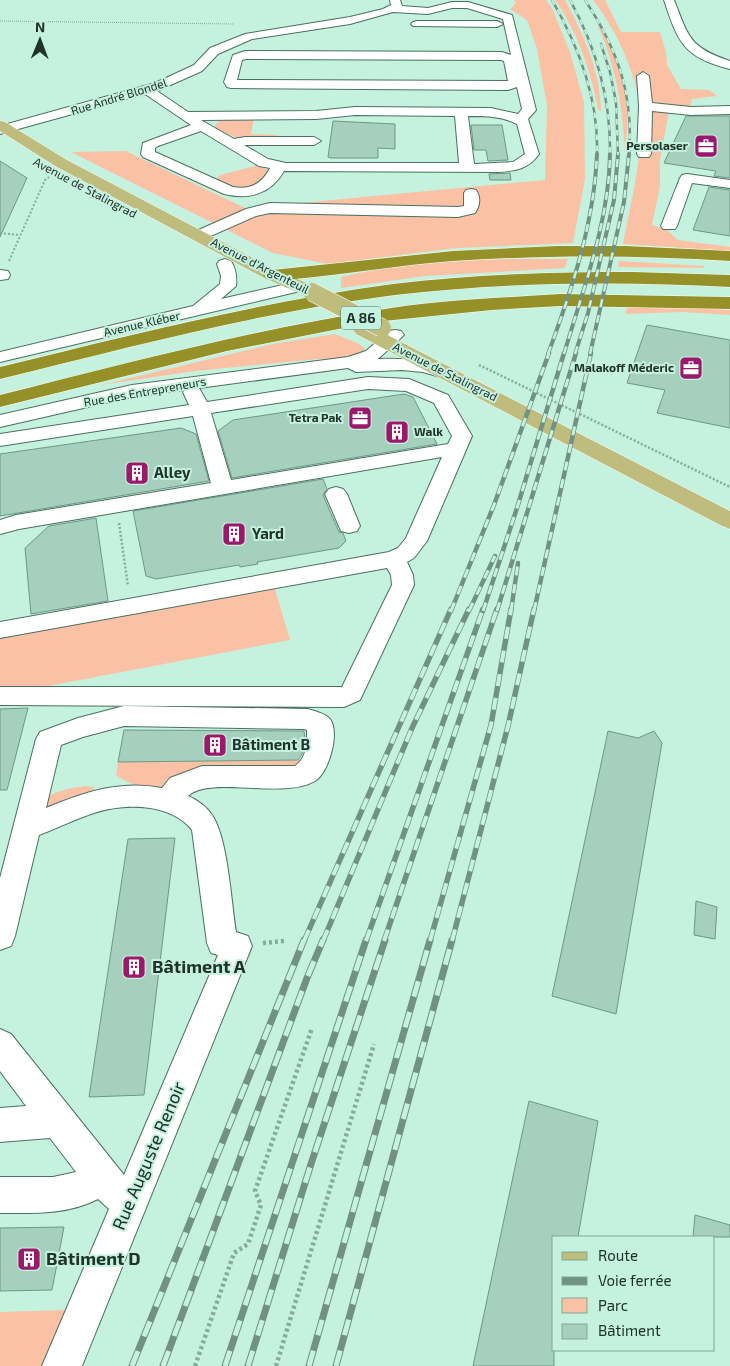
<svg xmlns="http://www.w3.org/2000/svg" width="730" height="1366" font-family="'Exo 2',sans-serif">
  <rect width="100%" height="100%" fill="#c4f2de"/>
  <path fill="#fac1a4" d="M514,0H546L552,8L570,52L584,102L585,179L573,243L456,248L328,264L273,253L71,152L126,151L245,208L545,180L547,106L537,49L527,20L510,9L516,3Z
    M555,0H565C583,33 601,73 601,111L598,110C591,71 578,33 555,0Z
    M593,0H605L621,32H660L666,52L667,65L681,89L709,90L717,96L692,99L690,107L670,105L660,161V186L652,225L667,230L678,240L730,247V251L623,244C631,199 648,141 638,96C631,62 614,27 593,0Z
    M598,26H601C613,51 625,78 627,107C629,122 626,138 625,153C623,108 616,67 598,26Z
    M254,118L251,134L277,135V139H238L216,128L215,125L221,119Z
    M259,165L269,171L259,185L236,189L215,181L220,175Z
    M513,259H568L565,268L425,276L341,288V277C397,264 455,261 513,259Z
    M619,261L705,266L703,268L618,267Z
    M697,307L730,310V315L683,312L625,314L627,308Z
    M335,334L359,344L365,349L362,354L350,358L318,359L195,371L101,385L273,344Z
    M274,586L290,640L22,691H0V636Z
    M310,723C328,734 314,766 298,773C274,782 241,768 217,771C206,772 194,774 184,779C174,784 167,791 155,790C143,788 126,783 116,775L118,762L308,760L310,729H271L272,725H302Z
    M84,786L93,787L96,793L47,811L43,802C52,790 70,789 84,786Z
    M68,1310L44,1366H0V1312Z"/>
  <path fill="#a4d0bd" stroke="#6d9786" d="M686,116H730V178L714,176L716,171L664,163Z
    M333,121L395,124V149L378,148V158H331L328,157Z
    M471,125H502L508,160L488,161L486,150H474Z
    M0,161L27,178L0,237Z
    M510,173L511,180H490L489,174Z
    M709,187L730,190V236L693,230Z
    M647,325L730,340V428L657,413L665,390L627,383Z
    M404,394L413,397L437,444L232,478L218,431L233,420Z
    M181,428L196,434L209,481L0,516V454Z
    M323,479L327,489L323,495L339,532L343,533L346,541L339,548L257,562L258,564L240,567L239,565L156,579L146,576L133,511Z
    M96,518L108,601L31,614L25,548L49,526Z
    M28,708L7,790H0V709Z
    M124,730L304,731L305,740L302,754L298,760L118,762Z
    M608,731L638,738L654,731L662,743L616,1014L552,996Z
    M175,838L144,1095L89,1097L128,839Z
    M696,901L717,907L715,939L694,935Z
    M529,1101L598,1121L578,1237H554V1366H473Z
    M695,1215L730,1225V1237H693Z
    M64,1227L52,1290L0,1291V1228Z"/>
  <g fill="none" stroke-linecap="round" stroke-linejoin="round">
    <g stroke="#487161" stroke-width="2">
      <path id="minor" d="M390,0H400L402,6L428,8L452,2H468L512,15L536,110L528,119L539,154C529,169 515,171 498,172L284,171C271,194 249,200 224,194L143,157L141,154L143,143L191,125L145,94L0,134V126L155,83L194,65L210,48L245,34L350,17L383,9L391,5ZM452,8H467L503,19L511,55L502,52L245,51L233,55L224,82L227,87L231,88L508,90L517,87L522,109L518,114L491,108L355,107L316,111L188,112L157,91L202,71L218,54L252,39L350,24L393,12L428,14ZM246,59L501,60L504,61L508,81L237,80L242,60ZM355,115L455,116L459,163H286L268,159L244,145H314L321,141L314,137H245L234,139L201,120L316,119ZM468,116C485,116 501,116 517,124L525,154L513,162L474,164ZM201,131L259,166L270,168C262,184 250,190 233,187L155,152V148L158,146Z
        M664,0H674C689,38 689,47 730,61V69C683,57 678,42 664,0Z
        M417,21H497L503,24L497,27L413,26L411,24L413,22Z
        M643,72L649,76L652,103L691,107L730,106V114L691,115L652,111L651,154L649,157H639L637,154L639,106L637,76Z
        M687,174L730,180V188L692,183L677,226L675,229H663L661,226L680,178L682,175Z
        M471,189L476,190C481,197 480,206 475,213L458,217L270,213L256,216L206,238H194L192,235L194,232L246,209L270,203L458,207L464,206V193L466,190Z
        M225,259L231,261C236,269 237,277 236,286L221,299L296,282L302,283L304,287L302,291L296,292L0,362V352L193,306L220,284L221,276L217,264L219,261Z
        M0,270L8,271L10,275L8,279L0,280Z
        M395,330L401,331L404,335L378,359C395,358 447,359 456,373L454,377L447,379L423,372L402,370L356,372L348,368L199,388L207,402L368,377L409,379L448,395L472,436L427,541L414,558L407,562L413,575L414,585L360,700L344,707L0,705V687H342L392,585L391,575L387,568L0,638V622L389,552L398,548L406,538L442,457L19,529L0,534V520L16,515L211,483L193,416L0,446V434L189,405L183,392L185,390L132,397L0,427V415L132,385L348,357L366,351L389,331ZM368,389L406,391L434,403L452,436L448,444L231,480L211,413Z
        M336,487L343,489L347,494L360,526L357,531L349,533L341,531L325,494L329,489Z
        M124,706L308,709C314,711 324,713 329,718C341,730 329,773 315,781C283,800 210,775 188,796C197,800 206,806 212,815C228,838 231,902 236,932L248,936L252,946L82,1366H42L109,1209L98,1199C67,1215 34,1213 0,1213V1177H53L76,1172L50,1138L0,1142V1108L26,1106L0,1071V1029L11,1034L124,1175L218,955L211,953L207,943L192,830C170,803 125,803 94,813C75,819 58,828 39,835L15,936L11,946L0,950V878L36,739L40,732L78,718ZM124,726L304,729L307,730C307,743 307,758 295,766H202L170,778L162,788C120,780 84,792 46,808L61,745L83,737Z"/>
    </g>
    <g stroke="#fff" stroke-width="1">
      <path id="major" d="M0,121L5,122L67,160L278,271L319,288L321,292L319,296L312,298L266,279L55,166L0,131Z
        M363,324L370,326L730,511V529L722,526L356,334L353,330L356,326Z"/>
    </g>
    <g stroke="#fff" stroke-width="1">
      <path id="highway" d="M626,246L730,251V261C638,255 545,255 453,261C400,265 347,274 295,279L272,280L266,279L263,275L266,271L272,270L453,251L557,246Z
        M634,272L730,275V287C618,281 506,282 395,295C261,312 130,347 0,379V367C130,335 260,302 393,284C473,274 554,272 634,272Z
        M561,294L730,297V309L561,306L492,310L374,322L227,351L0,407V395C124,364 247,331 373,311C433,300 499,298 561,294Z"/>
    </g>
    <path stroke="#87ab9b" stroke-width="1" stroke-dasharray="1 1" stroke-linecap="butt" d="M0,21L233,24"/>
    <path stroke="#87ab9b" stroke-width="2" stroke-dasharray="2 2" stroke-linecap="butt" d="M0,233L20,235
      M9,261L45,180L49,177"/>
    <path stroke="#87ab9b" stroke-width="2.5" stroke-dasharray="2 2" stroke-linecap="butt" d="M479,365L730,487
      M119,523L128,586"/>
    <path stroke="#87ab9b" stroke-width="4.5" stroke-dasharray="3 3" stroke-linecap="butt" d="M263,943L284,941
      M195,1366L234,1253L248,1244L261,1205L255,1191L312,1028
      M276,1366L374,1044"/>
    <use href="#minor" fill="#fff" fill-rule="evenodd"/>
    <use href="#major" fill="#bfbd7e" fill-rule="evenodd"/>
    <use href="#highway" fill="#959128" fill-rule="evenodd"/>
    <g stroke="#719183" stroke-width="2.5">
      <path id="rail-far4" d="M552,0C579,47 599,100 597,155
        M570,0C597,49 611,99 610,155
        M585,0C618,50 634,95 629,155
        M601,44L610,72L616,102L618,155"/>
    </g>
    <g stroke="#719183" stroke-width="4">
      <path id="rail-far3" d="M548,354C572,289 594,224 597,154
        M564,354C583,289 609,223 610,154
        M575,354L588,313L614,200L618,154
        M590,354L624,202L629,154"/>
    </g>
    <g stroke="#719183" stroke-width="4.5">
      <path id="rail-far2" d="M451,611L494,505L549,353
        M469,611L495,556
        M483,611L517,508L564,353
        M497,611L576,353
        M511,611L518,563
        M534,611L591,353"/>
    </g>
    <g stroke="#719183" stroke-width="5.5">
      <path id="rail-far1" d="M304,941L451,609
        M323,941L412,728L469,609
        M366,941L483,609
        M384,941L497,609
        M430,941L491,725L511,609
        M452,941L508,726L534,609"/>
    </g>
    <g stroke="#719183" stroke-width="7">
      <path id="rail" d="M132,1366L304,940
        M163,1366L307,978L323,940
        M225,1366L366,940
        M248,1366L311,1164L385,940
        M309,1366L430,940
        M336,1366L452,940"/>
    </g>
    <use href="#rail-far4" stroke="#c4f2de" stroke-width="2" stroke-dasharray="5.5" stroke-linecap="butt"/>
    <use href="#rail-far3" stroke="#c4f2de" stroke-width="2.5" stroke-dasharray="8" stroke-linecap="butt"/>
    <use href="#rail-far2" stroke="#c4f2de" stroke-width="3" stroke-dasharray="9" stroke-linecap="butt"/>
    <use href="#rail-far1" stroke="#c4f2de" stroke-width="4" stroke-dasharray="12" stroke-linecap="butt"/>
    <use href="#rail" stroke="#c4f2de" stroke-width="5" stroke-dasharray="16" stroke-linecap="butt"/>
    <g stroke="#fff" stroke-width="19" stroke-linecap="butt">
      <path id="major-bridge" d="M312,292L382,328"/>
    </g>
    <use href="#major-bridge" stroke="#bfbd7e" stroke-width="18"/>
  </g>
  <defs>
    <g id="office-square" transform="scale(1.25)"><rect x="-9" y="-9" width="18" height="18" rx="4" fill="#9b196d" stroke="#c4f2de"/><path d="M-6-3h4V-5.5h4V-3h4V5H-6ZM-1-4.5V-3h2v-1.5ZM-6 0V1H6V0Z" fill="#fff"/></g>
    <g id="building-square" transform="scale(1.25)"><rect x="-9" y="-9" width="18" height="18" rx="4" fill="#9b196d" stroke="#c4f2de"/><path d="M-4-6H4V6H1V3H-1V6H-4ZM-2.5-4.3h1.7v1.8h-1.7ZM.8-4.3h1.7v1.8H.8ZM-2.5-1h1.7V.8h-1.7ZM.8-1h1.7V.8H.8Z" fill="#fff"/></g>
  </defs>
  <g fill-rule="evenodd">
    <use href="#office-square" x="706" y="146"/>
    <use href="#office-square" x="691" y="368"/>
    <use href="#office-square" x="360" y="418"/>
    <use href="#building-square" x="397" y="432"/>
    <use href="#building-square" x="137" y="473"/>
    <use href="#building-square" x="234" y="534"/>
    <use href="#building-square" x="215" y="745"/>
    <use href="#building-square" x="134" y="967"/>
    <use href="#building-square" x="29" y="1259"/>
  </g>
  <g text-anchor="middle" stroke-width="4" stroke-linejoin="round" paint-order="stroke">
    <g font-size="12" fill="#20322a" stroke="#c4f2de">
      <text transform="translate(119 97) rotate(-17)" y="4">Rue André Blondel</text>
      <text transform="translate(85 188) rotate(28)" y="4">Avenue de Stalingrad</text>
      <text transform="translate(260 266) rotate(27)" y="4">Avenue d'Argenteuil</text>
      <text transform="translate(142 324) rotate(-13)" y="4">Avenue Kléber</text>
      <text transform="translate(445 372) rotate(27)" y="4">Avenue de Stalingrad</text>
      <text transform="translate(145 392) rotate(-10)" y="4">Rue des Entrepreneurs</text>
    </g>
    <g font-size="12" font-weight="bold" fill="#20322a" stroke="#c4f2de" text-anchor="end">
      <text x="688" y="150">Persolaser</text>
      <text x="674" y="372">Malakoff Méderic</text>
      <text x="342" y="422">Tetra Pak</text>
      <text x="414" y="436" text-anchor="start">Walk</text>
    </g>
    <rect fill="#c4f2de" stroke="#516c60" stroke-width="1" x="341" y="306.5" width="40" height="23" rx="4"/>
    <g font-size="14" font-weight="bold" fill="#20322a">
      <text x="361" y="323">A 86</text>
    </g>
    <g font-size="15" font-weight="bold" fill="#20322a" stroke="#c4f2de" text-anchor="start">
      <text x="154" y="478">Alley</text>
      <text x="252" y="539">Yard</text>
      <text x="232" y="750">Bâtiment B</text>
    </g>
    <g font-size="18" font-weight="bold" fill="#20322a" stroke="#c4f2de" text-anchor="start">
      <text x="152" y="973">Bâtiment A</text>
      <text x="46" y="1265">Bâtiment D</text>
    </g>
    <g font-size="18" fill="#20322a" stroke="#c4f2de">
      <text transform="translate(149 1156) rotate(-67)" y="6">Rue Auguste Renoir</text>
    </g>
  </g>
  <rect x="552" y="1236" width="162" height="115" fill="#c4f2de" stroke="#82a596"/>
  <rect x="562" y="1252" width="25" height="8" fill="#bfbd7e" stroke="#82a596"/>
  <text x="598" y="1261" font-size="15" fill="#20322a">Route</text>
  <rect x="562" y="1277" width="25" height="8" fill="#719183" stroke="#82a596"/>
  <text x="598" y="1286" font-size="15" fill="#20322a">Voie ferrée</text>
  <rect x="562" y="1298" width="25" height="15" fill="#fac1a4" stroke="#82a596"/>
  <text x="598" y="1311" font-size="15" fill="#20322a">Parc</text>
  <rect x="562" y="1324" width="25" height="15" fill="#a4d0bd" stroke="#82a596"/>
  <text x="598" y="1336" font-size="15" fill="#20322a">Bâtiment</text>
  <g transform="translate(40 40) rotate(1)" stroke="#c4f2de" stroke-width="4" paint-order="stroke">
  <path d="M0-4L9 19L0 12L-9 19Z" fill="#20322a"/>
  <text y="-8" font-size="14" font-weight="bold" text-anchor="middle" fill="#20322a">N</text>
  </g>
</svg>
